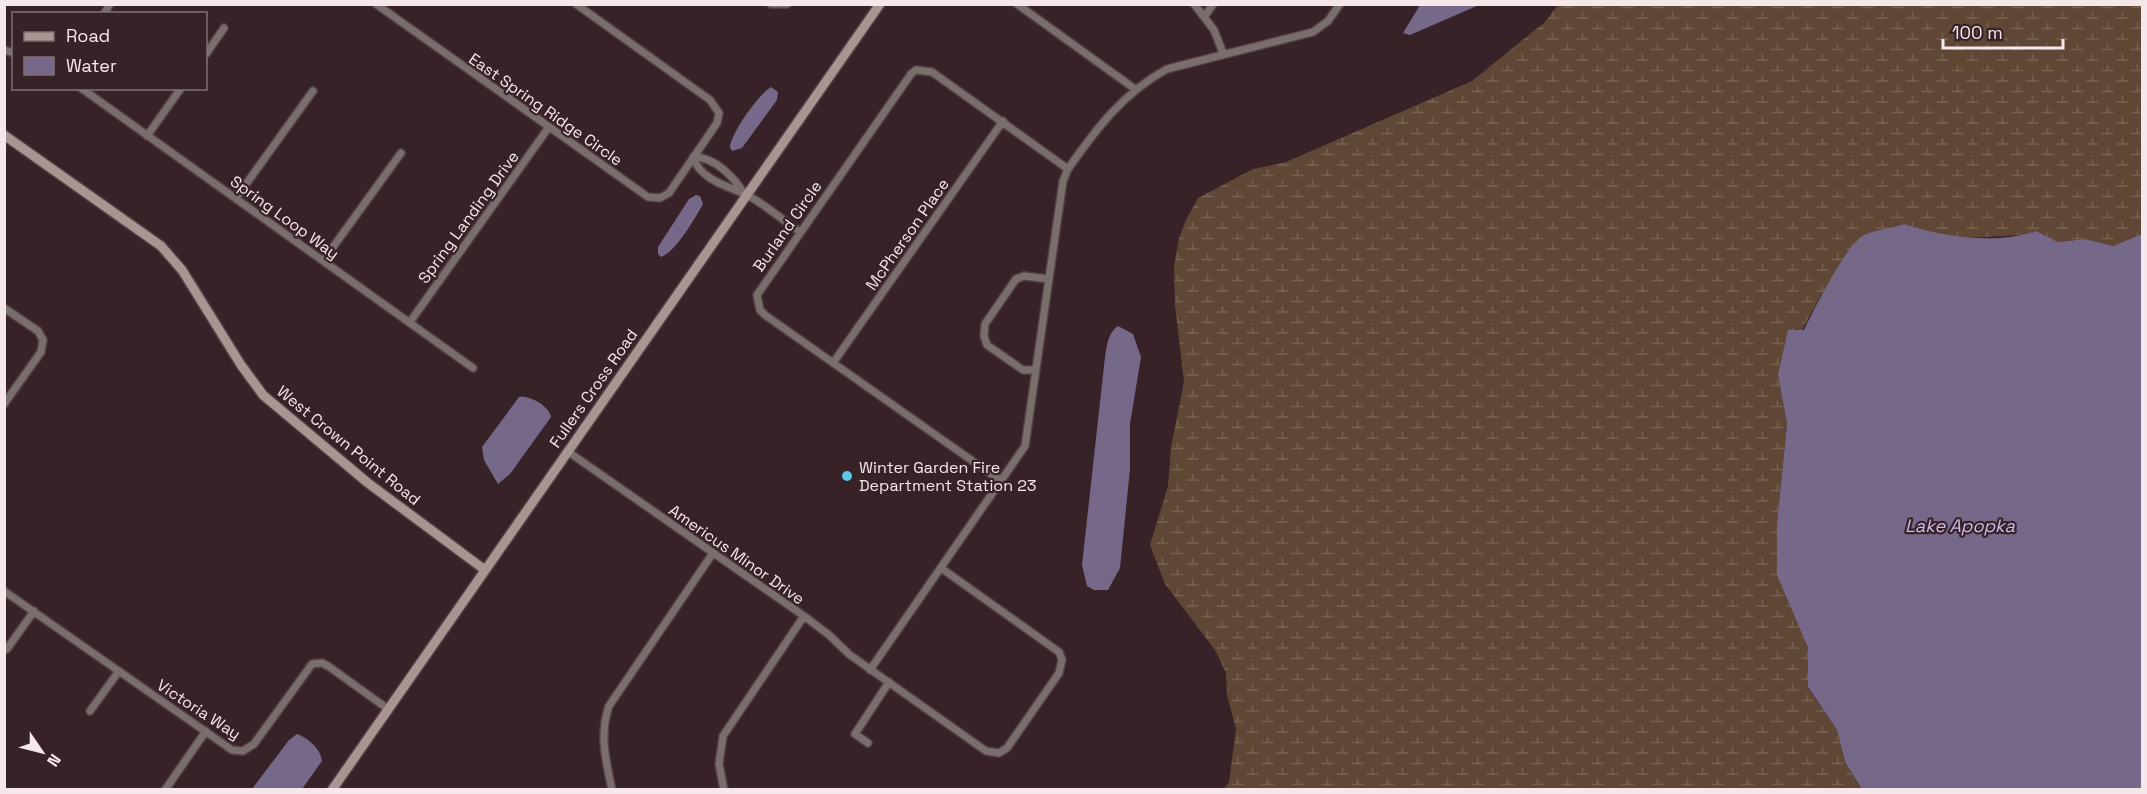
<svg xmlns="http://www.w3.org/2000/svg" width="2147" height="794" font-family="'Space Grotesk',sans-serif">
  <defs>
    <pattern id="wetland-marsh" width="20" height="14" patternUnits="userSpaceOnUse" patternTransform="scale(1.5)"><rect width="20" height="14" fill="#604735"/><path d="M1 5h8M5 5V1M11 12h8M15 12V8" fill="none" stroke="#776252"/></pattern>
  </defs>
  <rect width="100%" height="100%" fill="#372228"/>
  <path fill="url(#wetland-marsh)" d="M1558,5H2142V234L2113,246L2085,239L2058,242L2036,231L2025,235L1965,238L1936,234L1904,224L1866,234L1821,295L1778,375L1787,424L1777,523L1778,575L1808,648V688L1837,730L1845,762L1862,789H1224L1229,782L1236,729L1227,695L1226,673L1215,650L1165,584L1150,545L1168,486L1171,447L1184,382L1175,305L1174,266L1179,238L1186,220L1198,198L1253,169L1286,162L1472,81L1545,22Z"/>
  <path fill="#756888" d="M1420,5V4L1479,5L1410,35L1403,33Z
    M771,87L778,92L777,100L742,148L732,151L730,148C730,134 759,94 771,87Z
    M696,195L700,196L703,204C695,218 676,252 661,257L658,254V247L689,199Z
    M1904,224C1945,237 1993,245 2036,231L2058,242L2085,239L2113,246L2142,234V789H1862L1845,762L1837,730L1808,687V648L1777,575V523L1787,424L1778,375L1788,330H1804C1814,309 1846,245 1864,235C1875,230 1891,228 1904,224Z
    M1118,326L1133,334L1141,357L1130,424V469L1120,568L1108,590H1094L1087,586L1082,565L1104,366C1106,353 1106,334 1118,326Z
    M519,397C530,395 549,406 551,417L510,474L498,484L484,460L482,447Z
    M297,734C308,738 321,749 322,761L302,789H252L289,740Z"/>
  <g fill="none" stroke-linecap="round" stroke-linejoin="round">
    <g stroke="#523e43" stroke-width="10">
      <path id="street" d="M376,4L648,197L660,198L669,193L717,123L719,113L710,100L576,4
        M771,4H787
        M1017,4L1135,89
        M1194,4L1214,30L1223,53
        M104,14L110,4
        M1205,16L1213,4
        M4,50L14,53
        M206,54L224,28
        M81,88L473,368
        M147,136L181,88
        M693,157C700,179 726,186 745,194C764,203 782,220 800,232
        M693,157C714,156 735,178 745,195
        M236,198L313,91
        M323,261L401,153
        M4,308L38,331L43,340L41,352L4,404
        M410,322L549,127
        M833,363L1003,121
        M1036,370H1023L987,345L984,336L985,324L1016,279L1024,276L1049,279
        M567,451L804,616L829,635L850,655L986,751L999,753L1007,748L1059,673L1062,660L1059,652L941,568
        M1001,481L765,315L760,310L757,295L911,74L916,70L932,72L1068,169
        M4,591L232,750L243,751L254,744L312,664L322,663L328,666L388,709
        M7,649L34,611
        M870,670L1025,446L1063,181L1068,169C1096,129 1123,93 1167,69L1313,32L1328,21L1340,4
        M90,711L119,671
        M868,743L855,734L889,682
        M165,790L206,731
        M612,790C606,761 599,735 609,706L713,553
        M724,790L719,764L723,736L804,616"/>
    </g>
    <g stroke="#523e43" stroke-width="12">
      <path id="secondary" d="M4,135L161,246L182,270L241,365L263,395L368,483L485,570
        M332,790L880,4"/>
    </g>
    <use href="#street" stroke="#7a6e6c" stroke-width="7"/>
    <use href="#secondary" stroke="#a89592" stroke-width="9"/>
  </g>
  <circle fill="#5ac8e6" stroke="#372228" stroke-width="2" cx="847" cy="476" r="6"/>
  <g text-anchor="middle" stroke-width="4.5" stroke-linejoin="round" paint-order="stroke">
    <g font-size="16" fill="#f6e7eb" stroke="#372228">
      <text transform="translate(546 109) rotate(35)" y="6">East Spring Ridge Circle</text>
      <text transform="translate(285 217) rotate(36)" y="6">Spring Loop Way</text>
      <text transform="translate(468 217) rotate(-54)" y="6">Spring Landing Drive</text>
      <text transform="translate(787 226) rotate(-55)" y="6">Burland Circle</text>
      <text transform="translate(907 234) rotate(-55)" y="6">McPherson Place</text>
      <text transform="translate(593 388) rotate(-55)" y="6">Fullers Cross Road</text>
      <text transform="translate(349 445) rotate(39)" y="6">West Crown Point Road</text>
      <text transform="translate(737 554) rotate(35)" y="6">Americus Minor Drive</text>
      <text transform="translate(199 709) rotate(33)" y="6">Victoria Way</text>
    </g>
    <g font-size="16" fill="#f6e7eb" stroke="#372228" text-anchor="start">
      <text x="859" y="473">Winter Garden Fire<tspan x="859" dy="18">Department Station 23</tspan></text>
    </g>
    <g font-size="18" font-style="italic" fill="#ceb6ee" stroke="#372228">
      <text x="1960" y="532">Lake Apopka</text>
    </g>
  </g>
  <rect width="2147" height="794" fill="none" stroke="#f6e7eb" stroke-width="12"/>
  <rect x="12" y="12" width="195" height="78" fill="#372228" stroke="#837176" stroke-width="1.5"/>
  <rect x="24" y="32" width="30" height="9" fill="#a89592" stroke="#837176" stroke-width="1.5"/>
  <text x="66" y="42" font-size="18" fill="#f6e7eb">Road</text>
  <rect x="24" y="57" width="30" height="18" fill="#756888" stroke="#837176" stroke-width="1.5"/>
  <text x="66" y="72" font-size="18" fill="#f6e7eb">Water</text>
  <g transform="translate(42 752) rotate(125)" stroke="#372228" stroke-width="4.5" paint-order="stroke">
  <path d="M0-4.5L10 22L0 15L-10 22Z" fill="#f6e7eb"/>
  <text y="-9" font-size="16" font-weight="bold" text-anchor="middle" fill="#f6e7eb">N</text>
  </g>
  <path d="M1943 39v9h120v-9" fill="none" stroke="#f6e7eb" stroke-width="3"/>
  <text x="1952" y="39" font-size="18" fill="#f6e7eb" stroke="#372228" stroke-width="4.5" paint-order="stroke">100 m</text>
</svg>
